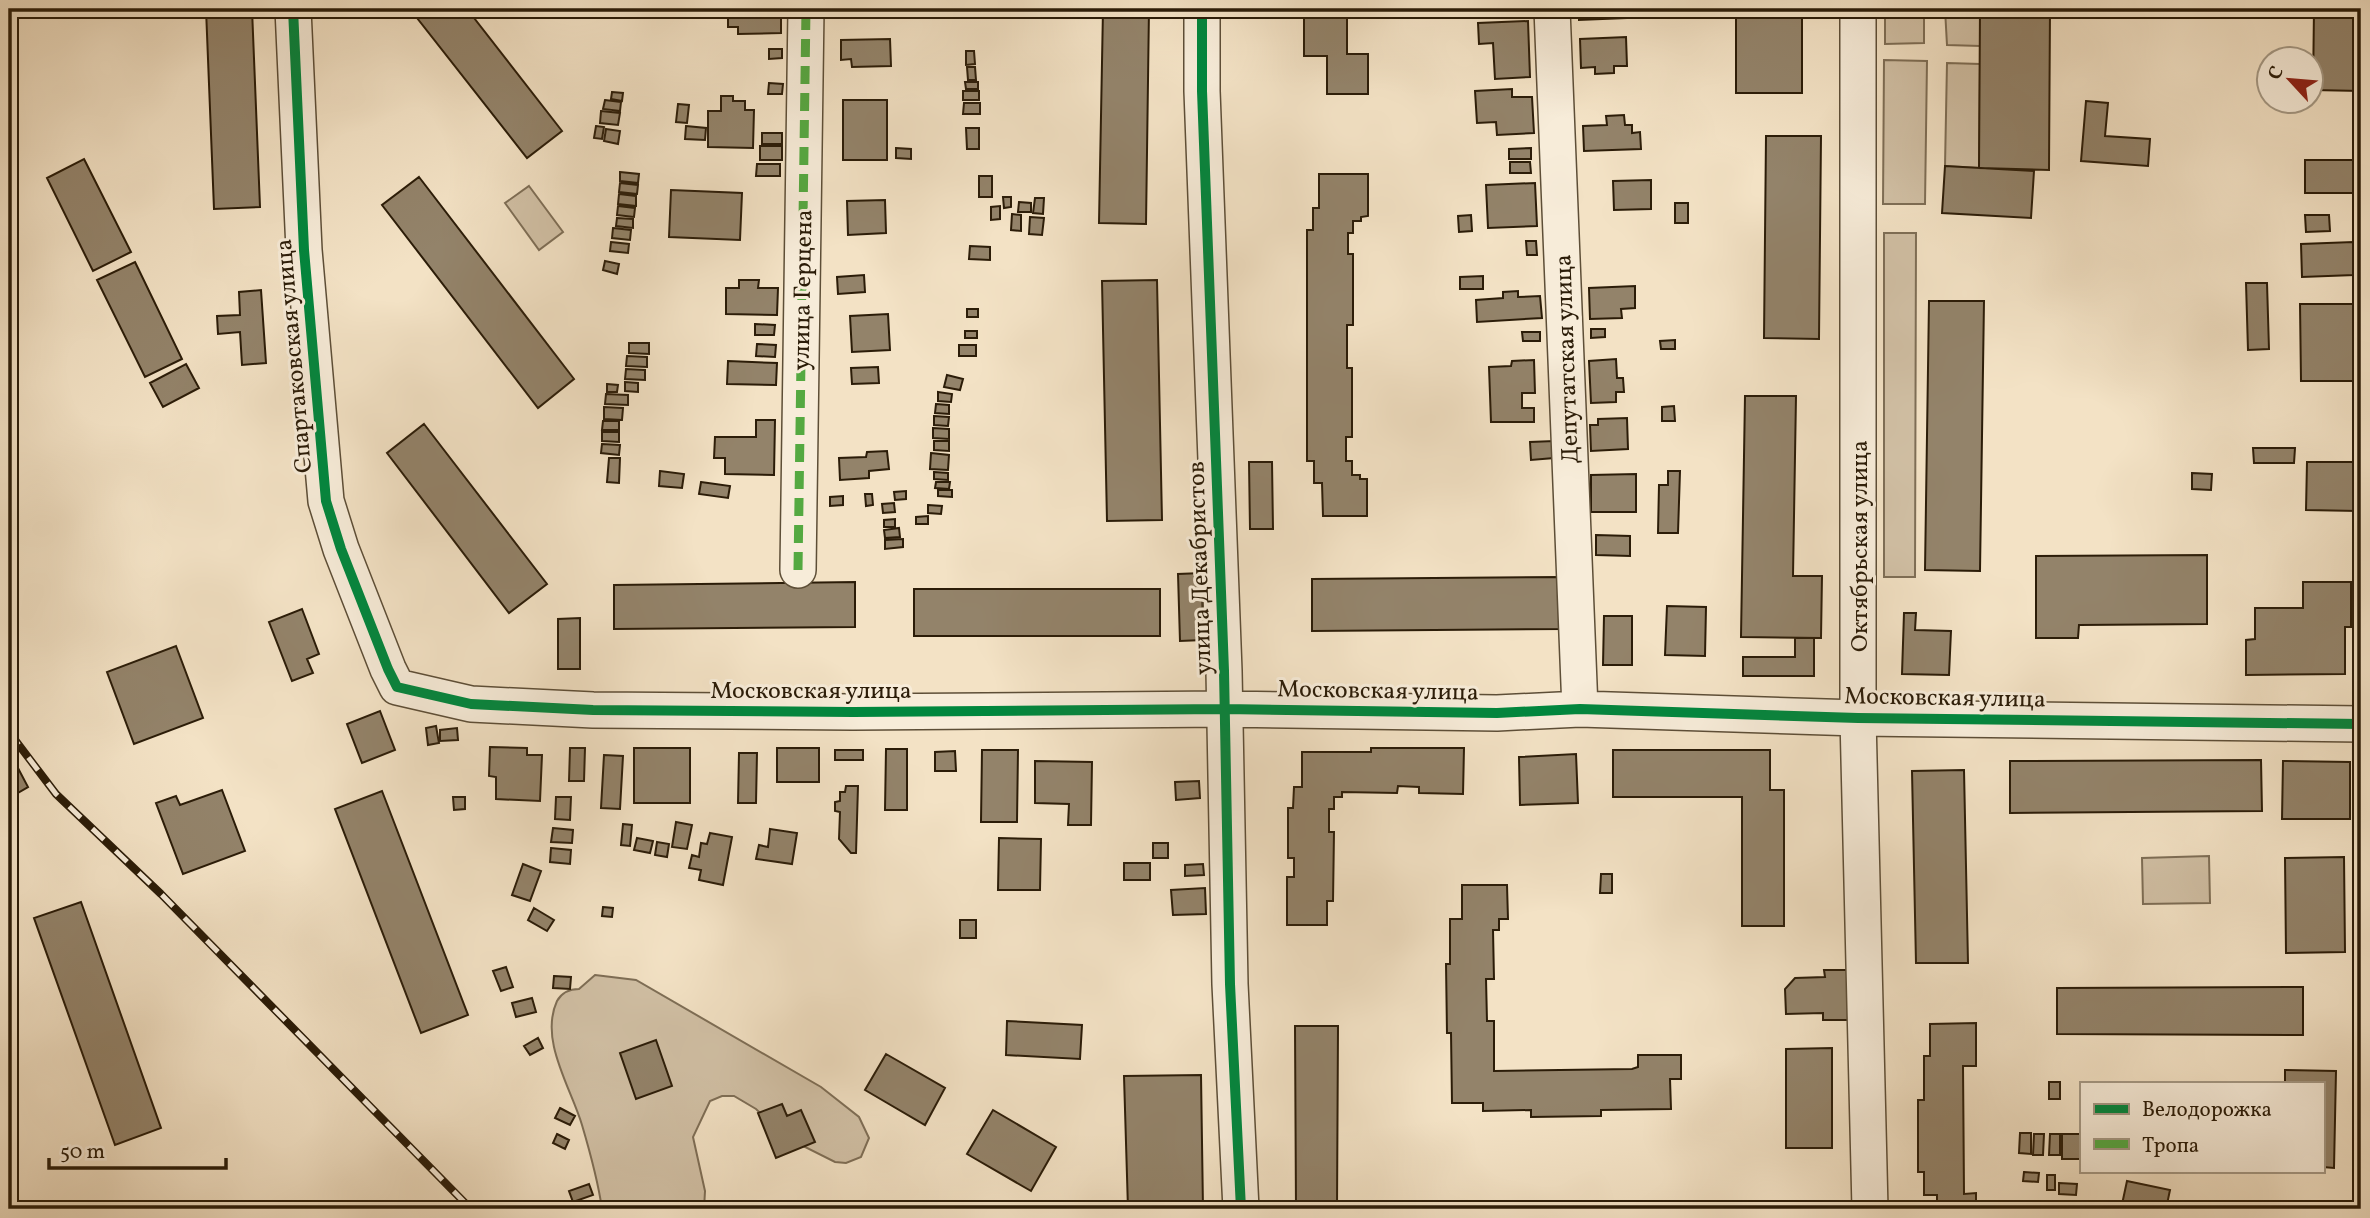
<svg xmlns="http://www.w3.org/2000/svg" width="2370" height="1218" font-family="Vollkorn,serif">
  <rect width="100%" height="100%" fill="#f3e2c5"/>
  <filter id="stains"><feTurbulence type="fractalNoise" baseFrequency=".00286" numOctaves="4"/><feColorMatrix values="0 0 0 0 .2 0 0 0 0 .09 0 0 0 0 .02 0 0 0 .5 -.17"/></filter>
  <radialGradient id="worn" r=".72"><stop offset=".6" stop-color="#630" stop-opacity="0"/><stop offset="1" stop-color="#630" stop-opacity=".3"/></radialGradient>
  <path fill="#d1c0a5" stroke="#7e6e56" stroke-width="2" d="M1885,9H1924V43L1885,44Z
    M1945,9H1980V46L1947,45Z
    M1884,60L1927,61L1925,204H1883Z
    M1947,63L1980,64L1979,168L1945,166Z
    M529,186L563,232L539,250L505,203Z
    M1884,233H1916L1915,577H1884Z
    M2209,856L2210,903L2143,904L2142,858Z
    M595,975L636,980L821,1087L859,1117L869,1138L861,1157L846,1163L835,1162L785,1137L756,1109L734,1096H722L710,1101L693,1137L705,1191L704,1209H602C598,1181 590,1152 582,1125C571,1088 539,1040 557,1001C562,992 569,989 579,989Z"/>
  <path fill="#93836a" stroke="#2b1c08" stroke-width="2" d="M206,9H252L260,207L214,209Z
    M410,9H467L562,131L527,158Z
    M728,9H781V33L738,34V27H728Z
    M1103,9H1149L1146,224L1099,223Z
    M1304,9H1347V54H1368V94H1327V56H1304Z
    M1579,9H1625L1626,18L1579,20Z
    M1736,9H1802V93H1736Z
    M1980,9H2050L2049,170L1979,168Z
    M2314,9H2361V91L2313,90Z
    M1528,21L1530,77L1495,79L1493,43L1479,44L1478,23Z
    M1626,37L1627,66H1614V73L1595,74V67L1581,68L1580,39Z
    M890,39L891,66L852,67L851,59L841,60V40Z
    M769,49H782V58L769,59Z
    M966,51H974L975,64L966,65Z
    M967,67H975L976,80H968Z
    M965,82H978V89H966Z
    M769,83L783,84L782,94H768Z
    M1512,89V97H1532L1534,133L1497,135L1496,122L1477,123L1475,91Z
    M963,91H979V100H963Z
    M612,92L623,93L622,101L611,99Z
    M721,96H733V101H745V110H754L753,148L708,147V111H721Z
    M605,100L621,102L620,111L603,109Z
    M843,100H887V160H843Z
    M2086,101L2108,103L2105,136L2150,139L2148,166L2081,161Z
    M964,103H980V114H963Z
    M678,104L689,105L687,123L676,122Z
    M601,111L620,113L618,125L600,123Z
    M1624,115L1625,125H1632V133L1640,132L1641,149L1584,151L1583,126L1607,125L1606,116Z
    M596,126L604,127L602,139L594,138Z
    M686,126L706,128L705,140L685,139Z
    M966,128H979V149H967Z
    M606,129L620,131L618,144L604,141Z
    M762,133H782V144H762Z
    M1766,136H1821L1819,339L1764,338Z
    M760,146H782V160H760Z
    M896,148L911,149V159L896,158Z
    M1531,148V159H1509V149Z
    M84,159L131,252L93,271L47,178Z
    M2305,160H2361V193H2305Z
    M1510,162H1530L1531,173H1510Z
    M757,164H780V176H756Z
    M1945,166L2034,171L2031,218L1942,213Z
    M620,172L639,174L638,183L620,181Z
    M1319,174H1368V216L1361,217V221H1353V233H1348V254H1353V325H1347V368H1352V437H1346V461H1352V475H1360V479H1367V516H1323L1322,483H1314V461H1307V230H1313V208H1319Z
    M979,176H992V197H979Z
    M419,177L574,379L538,408L382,205Z
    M1651,180V209L1614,210L1613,181Z
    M620,183L638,185L637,194L619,192Z
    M1535,183L1537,226L1488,228L1486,185Z
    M671,190L742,193L740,240L669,237Z
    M619,194L636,196V206L618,204Z
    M1003,197H1011V207L1004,208Z
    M1035,198H1044L1043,214L1033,213Z
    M885,200L886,233L848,235L847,201Z
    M1019,202L1031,203V212H1018Z
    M1675,203H1688V223H1675Z
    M618,206L635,208L634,217L617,215Z
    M1000,206V219L991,220V207Z
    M1012,214L1021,215V231L1011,230Z
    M1471,215L1472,231L1459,232L1458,216Z
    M2305,215H2329L2330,231L2306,232Z
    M1030,217L1044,218L1042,235L1029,234Z
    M617,218L633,219V228L616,226Z
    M613,228L631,230L630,240L612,238Z
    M1526,241H1536L1537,255H1527Z
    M611,242L629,244L628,253L610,251Z
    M2353,242L2354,275L2302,277L2301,244Z
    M970,246L990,247V260L969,259Z
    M605,261L619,264L617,274L603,270Z
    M135,262L182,359L145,377L97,280Z
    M864,275L865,292L838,294L837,277Z
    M1483,276V289H1460V277Z
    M739,280H759L758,288H778L777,315L726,314V288H739Z
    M1157,280L1162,520L1107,521L1102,281Z
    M2246,283H2267L2269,349L2248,350Z
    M1635,286V308L1621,309L1622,318L1590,319L1589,288Z
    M261,290L266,363L242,365L240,332L218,334L217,316L240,315L239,292Z
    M1518,291V297L1540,296L1542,318L1477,322L1476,300L1503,298V292Z
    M1929,301H1984L1980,571L1925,570Z
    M2300,304H2361V381H2301Z
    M967,309H978V317H967Z
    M888,314L890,350L852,352L850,316Z
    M755,324L775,325L774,335H755Z
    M1591,329H1605V337L1591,338Z
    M965,331H977V338H965Z
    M1522,332H1540V341H1523Z
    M1675,340V349H1661L1660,341Z
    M629,343H649V354L629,353Z
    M757,344L776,345L775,357L756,356Z
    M959,345H976V356H959Z
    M627,356L647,357V367L626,366Z
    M1616,359L1617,378H1623L1624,392H1616V402L1591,403L1589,361Z
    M1534,360L1535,393H1522V408H1534V422H1491L1489,367L1511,366L1512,361Z
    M728,361L777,363L776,385L727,384Z
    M186,364L199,388L163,407L150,383Z
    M878,367L879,383L852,384L851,368Z
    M626,369L645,370V380L625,379Z
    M947,375L963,379L960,390L944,387Z
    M625,382L638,383V392L625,391Z
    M607,384L618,385L617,392H607Z
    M938,392L952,394L951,402L938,401Z
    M606,394L628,395V405L605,404Z
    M1745,396H1796L1793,576H1822L1821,638L1741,637Z
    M936,404L949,405V414L935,413Z
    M1674,406L1675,421H1662V407Z
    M604,407L623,408L622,420L604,419Z
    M934,416L949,417L948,426L934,425Z
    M1627,418L1628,449L1591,451L1590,425H1598V419Z
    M756,420H775L774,475L725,474V458H714L715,437H756Z
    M603,421H619V430H602Z
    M424,424L547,584L509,613L387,453Z
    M933,428L949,429V439L933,438Z
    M602,432H619V442L602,441Z
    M934,441H949V451L934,450Z
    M1554,441V458L1531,460L1530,442Z
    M602,444L620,445L619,455L601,453Z
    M2253,448H2295L2294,463H2254Z
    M887,451L889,469L869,471V478L840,480L839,458L866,457L867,452Z
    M931,453L949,455L948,470L930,469Z
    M609,458H620L619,483L607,482Z
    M1249,462H1272L1273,529H1250Z
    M2307,462H2359L2358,511L2306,510Z
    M660,471L684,474L682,488L659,486Z
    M1668,471H1680L1678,533H1658L1659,485H1668Z
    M934,472L948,473V480L934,479Z
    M2192,473L2212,474L2211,490L2192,489Z
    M1636,474V512H1591V475Z
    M701,482L730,486L728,498L699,494Z
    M936,482H950L949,489L935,488Z
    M938,490H952V497L938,496Z
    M906,491V499L895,500L894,492Z
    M865,494H872L873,505L866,506Z
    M843,496V505L830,506V497Z
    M894,503L895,512L883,513L882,504Z
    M928,505L942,506L941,514L928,513Z
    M928,516V524H916V517Z
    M895,519V527H884V520Z
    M899,528L900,537L885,538L884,530Z
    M1596,535L1630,536V556L1596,555Z
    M903,539V547L885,549V540Z
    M2207,555V624L2079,625L2078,638H2036V556Z
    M1202,573L1203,640L1180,641L1178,574Z
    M1563,577V629L1312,631V579Z
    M855,582V627L614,629V585Z
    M2303,582H2351V627H2345V674L2246,675V640L2255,639V608H2303Z
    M914,589H1160V636H914Z
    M1667,606L1706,607L1705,656L1665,655Z
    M302,609L319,654L307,659L313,673L292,681L269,622Z
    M1904,613H1916L1915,630L1951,631L1949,675L1902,674Z
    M1604,616H1632V665H1603Z
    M580,618V669H558V619Z
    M1795,638H1814V676H1743V657H1795Z
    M176,646L203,718L134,744L107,672Z
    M380,711L395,750L362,763L347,724Z
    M436,726L439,743L428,745L426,728Z
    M457,728L458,740L440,741V730Z
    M490,747L527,748V755H542L540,801L496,799V777L489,776Z
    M570,748H585L584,781H569Z
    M634,748H690V803H634Z
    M777,748H819V782H777Z
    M1371,748H1464L1463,794L1419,793V787L1398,786L1397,793L1342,792V797H1334V809H1329V832H1334L1333,901H1327V925H1287V877H1294V858H1288V808H1293L1294,787H1302V752H1371Z
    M886,749H907V810H885Z
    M835,750H863V760H835Z
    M982,750H1018L1017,822H981Z
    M1613,750H1770V790H1784V926H1742V797H1613Z
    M9,751L28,787L9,798Z
    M955,751L956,771H935V752Z
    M739,753H757L756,803H738Z
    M1576,754L1578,803L1520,805L1519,757Z
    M604,755L623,756L620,809L601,808Z
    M2261,760L2262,811L2010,813V761Z
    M1035,761L1092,762L1091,825H1068L1069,804L1035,803Z
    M2283,761L2350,762V819H2282Z
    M1964,770L1968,963H1916L1912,771Z
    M1199,781L1200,798L1176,800L1175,782Z
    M846,786H858L856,853H851L839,839L840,812L835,811V802L840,801V792H845Z
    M222,790L245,851L183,874L156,803L176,796L180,805Z
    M382,791L468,1015L421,1033L335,809Z
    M453,797H465V809L454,810Z
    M556,797H571L570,820L555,819Z
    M676,822L692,825L687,849L672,847Z
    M623,824L632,825L630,846L621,845Z
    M553,828L573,830L572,843L551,842Z
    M770,829L797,833L792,864L756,859L759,845L768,847Z
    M710,833L732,837L723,885L699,880L701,870L689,868L692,855L699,857L701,843L707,844Z
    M637,838L653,841L650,853L634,850Z
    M999,838L1041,839L1040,890H998Z
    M657,842L669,844L667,857L655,855Z
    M1153,843H1168V858H1153Z
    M551,848L571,850L570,864L550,862Z
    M2344,857L2345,952L2286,953L2285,858Z
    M1124,863H1150V880H1124Z
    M523,864L541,871L530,901L512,895Z
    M1203,864L1204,875L1185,876V865Z
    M1601,874H1612V893H1600Z
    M1462,885H1507L1508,919H1499V930H1493L1494,979H1486L1487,1021H1494V1071L1632,1069L1638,1067V1055H1681V1079H1670L1671,1109L1601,1110V1116L1531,1117V1110L1483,1111V1103H1452L1451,1033H1447L1446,964H1450V919H1462Z
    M1205,888L1206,914L1173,915L1171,890Z
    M81,902L161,1128L115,1145L34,918Z
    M603,907L613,908L612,917L602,916Z
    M534,908L554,920L547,931L528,920Z
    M960,920H976V938H960Z
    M506,967L513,987L501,991L493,971Z
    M1824,970H1848L1849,1020H1823V1013L1786,1014L1785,989L1795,978L1825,977Z
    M554,976L571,977L570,989L553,988Z
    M2303,987V1035L2057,1034V988Z
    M532,998L536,1012L516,1017L512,1003Z
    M1007,1021L1082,1025L1080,1059L1006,1055Z
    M1976,1023V1066H1963L1964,1194L1976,1193V1209H1937V1195H1924V1172H1918V1100H1924V1056H1930V1024Z
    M1295,1026H1338L1337,1209H1296Z
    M538,1038L543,1048L530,1055L524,1046Z
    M656,1040L672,1086L636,1099L620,1053Z
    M1832,1048V1148H1786V1049Z
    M886,1054L945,1088L925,1125L865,1090Z
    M2285,1070L2336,1071L2334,1168L2323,1167V1083H2285Z
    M1201,1075L1203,1209H1128L1124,1076Z
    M2049,1082H2060V1099H2049Z
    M782,1104L787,1116L801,1110L815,1142L776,1158L758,1113Z
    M560,1108L575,1116L570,1125L555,1118Z
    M993,1110L1056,1147L1031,1191L967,1154Z
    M2020,1133H2031V1154L2019,1153Z
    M557,1134L569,1140L565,1149L553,1143Z
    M2034,1134H2044L2043,1155H2033Z
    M2050,1134H2060V1155H2049Z
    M2062,1134H2081V1159H2062Z
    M2024,1172L2039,1173L2038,1182L2023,1181Z
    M2047,1175H2055V1190H2047Z
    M2127,1181L2170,1190L2166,1209H2121Z
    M2059,1183L2077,1184L2076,1195L2059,1194Z
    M589,1184L593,1195L573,1202L569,1191Z
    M543,1202L546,1209H524Z
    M1560,1202H1609V1209H1560Z"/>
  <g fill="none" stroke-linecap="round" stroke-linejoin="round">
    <g stroke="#5d4e37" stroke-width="38">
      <path id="minor" d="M293,9L304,250L326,501L341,549L388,669L397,687L471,704L593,710L853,712L1224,709L1497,713L1580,709L1858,718L2361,724
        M1202,9V91L1224,671L1230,984L1241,1209
        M1552,9L1580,709
        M1858,9V718L1870,1209
        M798,570L806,9"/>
    </g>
    <use href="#minor" stroke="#f7ecd9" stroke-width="35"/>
    <g stroke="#2b1c08" stroke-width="8">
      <path id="rail" d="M9,732L56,794L161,894L471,1209"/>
    </g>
    <use href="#rail" stroke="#f7ecd9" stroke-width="5" stroke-dasharray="16" stroke-linecap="butt"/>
    <path stroke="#54a941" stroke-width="9" stroke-dasharray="18 9" stroke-linecap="butt" d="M798,570L806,9"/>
    <g stroke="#f7ecd9" stroke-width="15">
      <path id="cycleway" d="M293,9L304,250L326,501L341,549L388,669L397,687L471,704L593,710L853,712L1224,709L1497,713L1580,709L1858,718L2361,724
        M1202,9V91L1224,671L1230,984L1241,1209"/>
    </g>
    <use href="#cycleway" stroke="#00873e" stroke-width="10"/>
  </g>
  <g text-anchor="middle" stroke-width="6" stroke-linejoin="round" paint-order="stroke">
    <g font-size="24" fill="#2b1c08" stroke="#f7ecd9">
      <text transform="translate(802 290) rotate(-89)" y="8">улица Герцена</text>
      <text transform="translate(293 356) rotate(-95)" y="8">Спартаковская улица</text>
      <text transform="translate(1566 359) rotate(-92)" y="8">Депутатская улица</text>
      <text transform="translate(1859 546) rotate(-90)" y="8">Октябрьская улица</text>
      <text transform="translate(1199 568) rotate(-92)" y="8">улица Декабристов</text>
      <text x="811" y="698">Московская улица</text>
      <text transform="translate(1378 690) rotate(1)" y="8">Московская улица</text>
      <text transform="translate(1945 697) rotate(1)" y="8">Московская улица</text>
    </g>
  </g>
  <rect width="2370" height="1218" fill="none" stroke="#f3e2c5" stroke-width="35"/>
  <rect x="10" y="10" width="2349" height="1197" fill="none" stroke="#2b1c08" stroke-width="3.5"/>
  <rect x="18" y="18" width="2335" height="1183" fill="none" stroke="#2b1c08" stroke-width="2"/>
  <rect x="2080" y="1082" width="245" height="91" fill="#f7ecd9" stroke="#a59985" stroke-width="2"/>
  <rect x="2094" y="1104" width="35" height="10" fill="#00873e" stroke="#a59985" stroke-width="2"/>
  <text x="2142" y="1116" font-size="21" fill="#2b1c08">Велодорожка</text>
  <rect x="2094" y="1139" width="35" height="10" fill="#54a941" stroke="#a59985" stroke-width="2"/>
  <text x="2142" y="1152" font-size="21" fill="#2b1c08">Тропа</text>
  <g transform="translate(2290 80) rotate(296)"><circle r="33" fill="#f7ecd9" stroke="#a59985" stroke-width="2"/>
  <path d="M0-5L12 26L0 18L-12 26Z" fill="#8f2418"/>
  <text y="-10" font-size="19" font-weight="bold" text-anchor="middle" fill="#2b1c08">С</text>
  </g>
  <path d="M49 1158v10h177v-10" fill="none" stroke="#2b1c08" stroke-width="3.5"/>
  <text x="60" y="1158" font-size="21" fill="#2b1c08" stroke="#f7ecd9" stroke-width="5" paint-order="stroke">50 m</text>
  <rect width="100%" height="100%" filter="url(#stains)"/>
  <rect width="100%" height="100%" fill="url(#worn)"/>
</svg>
